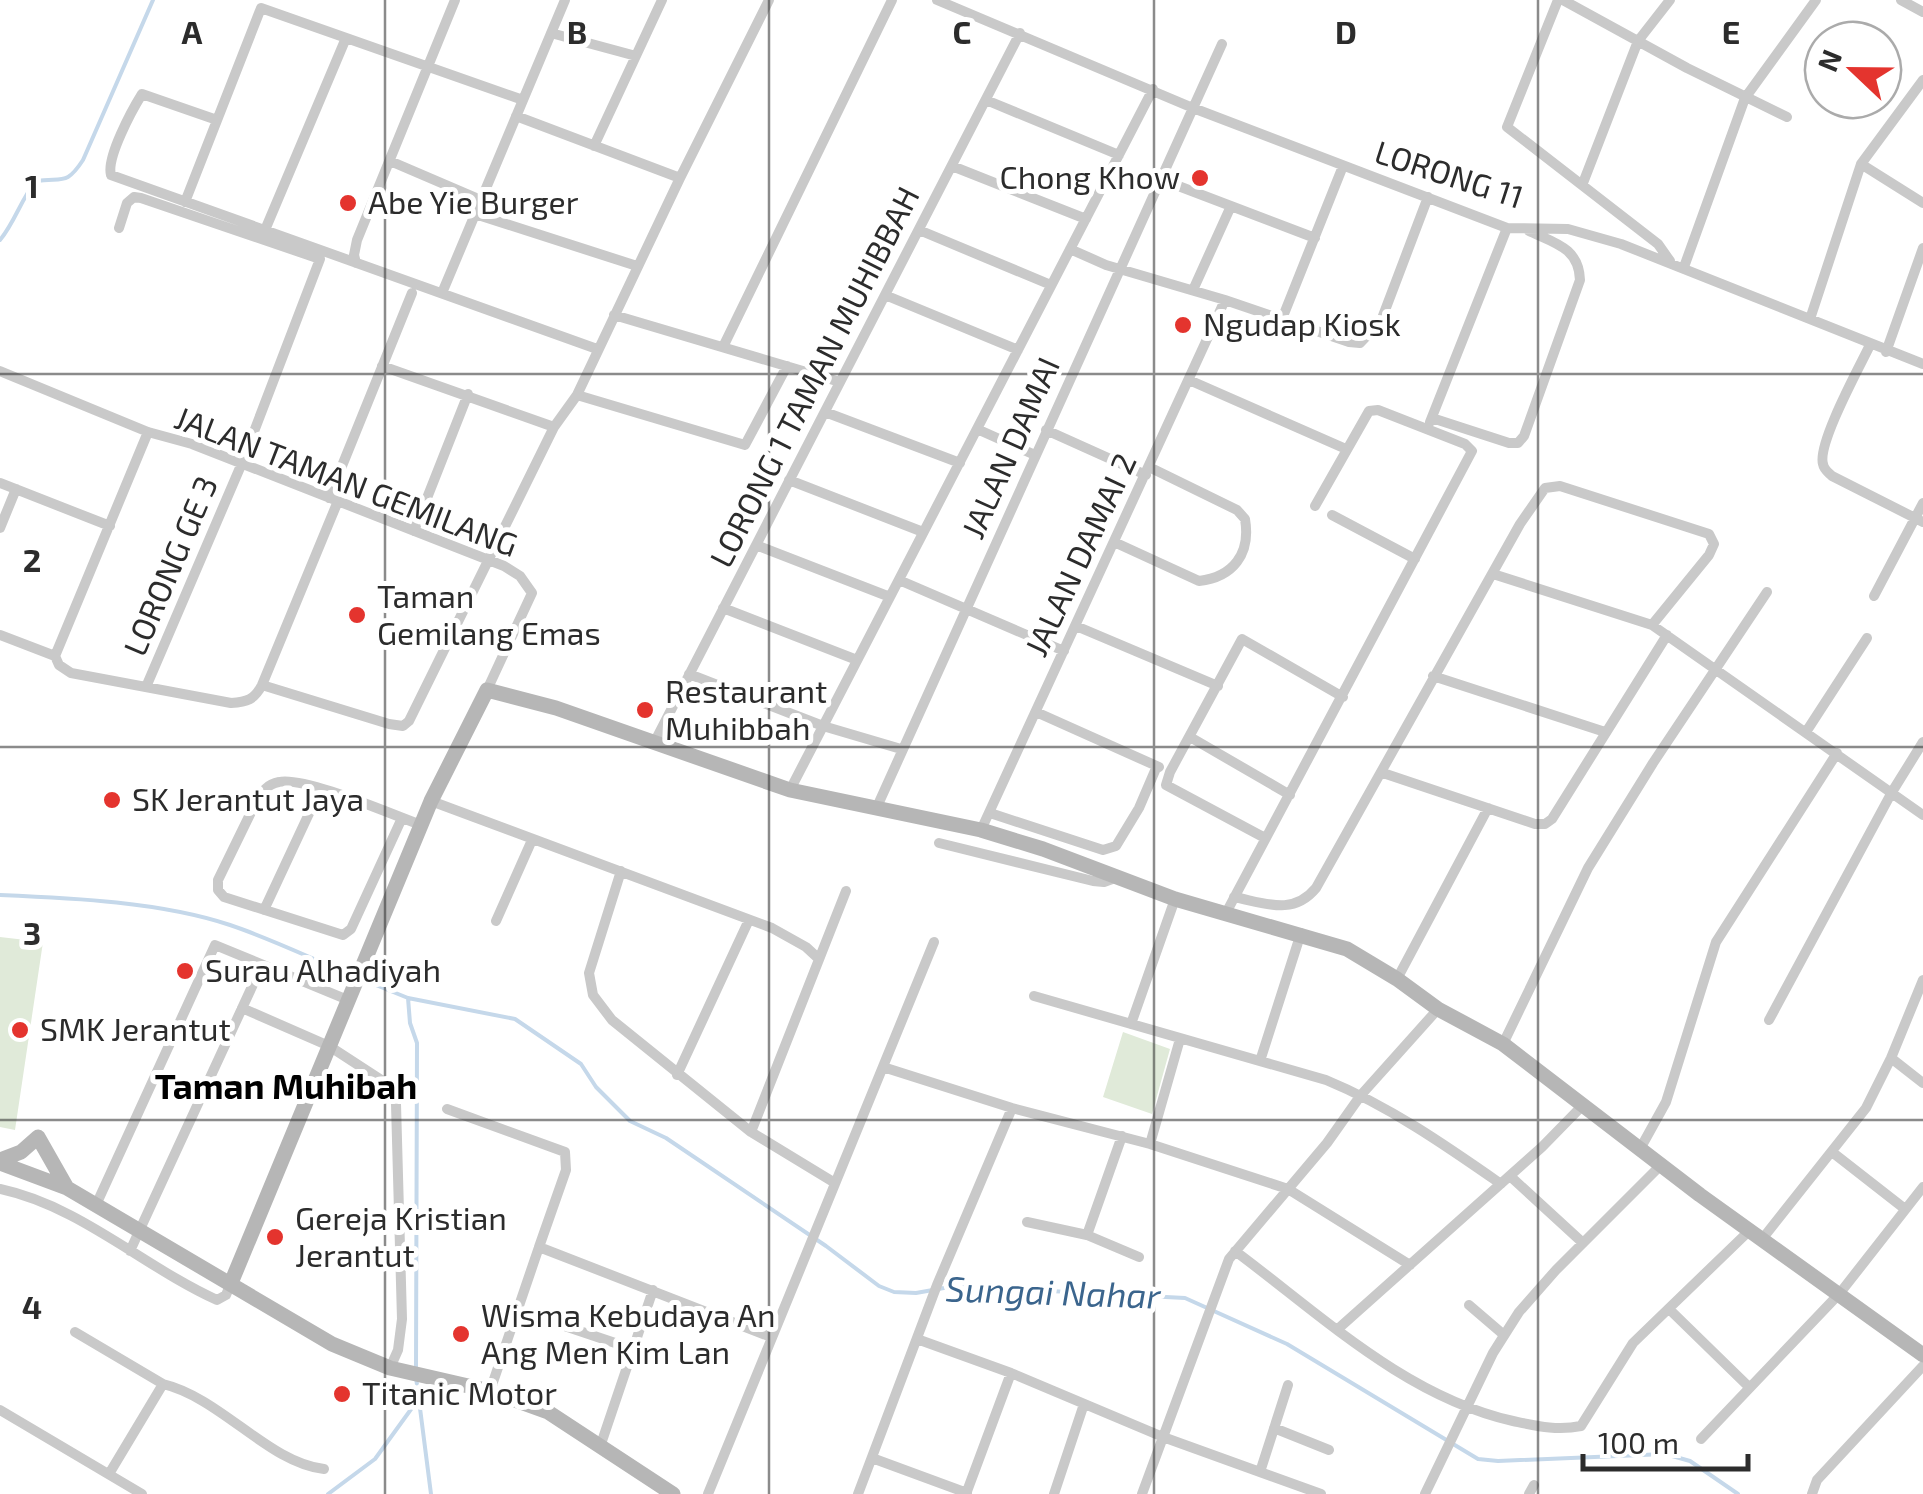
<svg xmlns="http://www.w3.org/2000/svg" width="1923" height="1494" font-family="'Exo 2',sans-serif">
  <rect width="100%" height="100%" fill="#fff"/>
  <path fill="#e0ead9" d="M0,937L43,942L15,1130L0,1127Z
    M1123,1032L1170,1049L1152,1114L1103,1097Z"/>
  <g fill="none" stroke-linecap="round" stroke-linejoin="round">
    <path stroke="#c5d8ea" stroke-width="4" d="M0,240C15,222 21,199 36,181C63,177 66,186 83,160L153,0
      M0,895C73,898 161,902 230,925C272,939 312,959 352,975
      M361,979L408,998L515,1019L581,1064L596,1087L630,1121L666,1138L826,1246L879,1286L894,1292L916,1293L955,1286L1185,1298L1287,1344L1478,1459L1498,1461L1665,1454L1690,1461L1738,1494
      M408,998L410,1023L417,1043L416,1367
      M416,1377L431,1494
      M328,1494L375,1459L417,1401"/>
    <path stroke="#c9c9c9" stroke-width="10" d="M937,0L1193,108L1507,228L1568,229L1621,244L1923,364
      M1558,0L1507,127L1658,244L1670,261
      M1563,0L1687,68L1787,117
      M1901,0L1923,12
      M551,33L636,56
      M986,100L1119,155
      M516,116L680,178
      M217,120L142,94C132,110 106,158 111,175L597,349
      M594,146L662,0
      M390,161L481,200
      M1861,164L1923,203
      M952,166L1086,219
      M1160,179L1315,238
      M1583,183L1638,41L1670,0
      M185,202L261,8L523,100
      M475,214L637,266
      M119,228L127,203L134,197L141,198L320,259L242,463L146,687
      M265,230L346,38
      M919,230L1051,285
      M1070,249L1106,265L1225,300L1349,342L1360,343L1381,321L1428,197
      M356,263L354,255L357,240L455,0
      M1684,267L1745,98L1816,0
      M1193,290L1231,206
      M442,293L565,0
      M885,295L1018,350
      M614,315L840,382
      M1282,319L1343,166
      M1810,319L1861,164L1923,80
      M1870,345C1860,366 1817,444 1823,464C1824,470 1828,472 1832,476L1923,522
      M723,347L892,0
      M1886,352L1923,248
      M382,366L554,427
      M0,371L148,432L192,444L504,566L520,576L532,593L487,690
      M1189,380L1346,449
      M577,395L745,445L787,366
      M825,412L960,463
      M1432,418L1509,443H1518L1524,436L1580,280C1579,248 1555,243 1529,231
      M1430,422L1507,228
      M977,429L1035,455
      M1046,430L1146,475
      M789,480L923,532
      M0,483L110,526
      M329,498L412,293
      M1332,515L1415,559
      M0,528L16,489
      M414,531L468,394
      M1114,542L1199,581C1233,577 1251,554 1245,519L1237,510L1149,467
      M756,545L890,597
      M1493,574L1652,625L1923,815
      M899,580L1064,651
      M1874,596L1923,503
      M723,608L857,660
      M1076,626L1218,686
      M0,635L55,656L59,665L71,673L231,703C247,702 254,700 262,685L338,501
      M55,656L148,432
      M689,674L823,726L901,749
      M1433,676L1605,732
      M262,685L389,724L403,726L409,721L554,427L577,395L680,178L769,0
      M1036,712L1159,767
      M1806,732L1867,638
      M1190,737L1290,795
      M654,743L1020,33
      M1383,773L1535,824H1545L1552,819L1667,635
      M790,790L1153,89
      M431,801L772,928L806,947L819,959
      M876,809L1222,44
      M990,813L1103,850L1116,846L1139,808L1157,766
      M402,818L351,929L343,935L224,897L218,890V880L256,802C262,792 267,784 279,782C304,776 393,815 421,825
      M981,830L1225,300
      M1265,838L1166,785L1170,772L1242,639L1343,697
      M939,843L1093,881L1104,882L1115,878
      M621,871L589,973L593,995L612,1020L751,1132L835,1183
      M1234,897C1265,903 1293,916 1316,888L1520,524L1545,488L1560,486L1709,534L1714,544L1709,555L1652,625
      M264,910L320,790
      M1226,913L1472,451L1465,444L1378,410L1369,411L1315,506
      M496,921L532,840
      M1397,979L1488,808
      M1034,996L1326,1080C1389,1106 1445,1145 1501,1184
      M242,1008L329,1046L392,1087L396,1104L402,1319L398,1350L390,1368
      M1769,1020L1892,792L1923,742
      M1131,1024L1175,899
      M1503,1044L1588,868L1653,763L1767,592
      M1891,1058L1923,1083
      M1260,1061L1301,933
      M883,1067L1012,1108L1150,1144L1288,1189L1410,1265
      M677,1075L748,922
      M447,1109L565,1152L566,1170L539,1247L771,1337
      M751,1132L846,891
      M1122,1136L1087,1235L1139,1257
      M1150,1144L1180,1039
      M1640,1149L1666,1102L1716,942L1837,753
      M1832,1152L1905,1209
      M1510,1176L1583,1243
      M0,1189C80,1206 144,1267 217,1300L226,1295L231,1283
      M96,1205L215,945L348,1000
      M1027,1222L1087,1235
      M1763,1238L1866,1108L1891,1058L1923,980
      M130,1251L262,965
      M1235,1251C1321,1315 1406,1397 1513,1421C1537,1426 1557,1431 1581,1426L1633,1343L1749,1231
      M1469,1305L1504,1335
      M1669,1309L1749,1387
      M517,1310L633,1349
      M1339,1328L1542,1147L1584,1104
      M75,1332L163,1384
      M917,1339L1011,1373L1163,1437L1321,1494
      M490,1391L539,1247
      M0,1410L142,1494
      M1274,1428L1329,1450
      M1701,1439L1840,1293L1923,1187
      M601,1444L653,1290
      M872,1458L967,1493
      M1260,1472L1288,1385
      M109,1474L163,1384C221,1398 269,1463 324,1469
      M708,1494L934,942
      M858,1494L937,1285L1012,1108
      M966,1494L1011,1373
      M1054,1494L1084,1404
      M1142,1494L1229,1259L1327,1143L1361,1095L1438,1009
      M1425,1494L1493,1353L1519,1312L1556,1270L1661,1165
      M1529,1494L1534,1485
      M1812,1494L1817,1480L1923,1366"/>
    <path stroke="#b6b6b6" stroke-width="15" d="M0,1160L21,1152L38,1137L67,1188
      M0,1163L67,1188L332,1344L390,1368L490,1391L548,1412L673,1494
      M231,1283L431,801L487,690L556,708L790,790L981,830L1043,849L1175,899L1347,949L1397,979L1438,1009L1503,1044L1700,1195L1923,1355"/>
  </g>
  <path fill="none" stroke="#2c2c2c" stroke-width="2.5" stroke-opacity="0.55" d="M385,0V1494M769,0V1494M1154,0V1494M1538,0V1494M0,374H1923M0,747H1923M0,1120H1923"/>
  <g fill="#e4342e" stroke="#fff" stroke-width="4">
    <circle cx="1200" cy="178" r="10"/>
    <circle cx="348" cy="203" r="10"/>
    <circle cx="1183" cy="325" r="10"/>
    <circle cx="357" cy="615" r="10"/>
    <circle cx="645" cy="710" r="10"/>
    <circle cx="112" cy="800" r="10"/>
    <circle cx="185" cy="971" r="10"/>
    <circle cx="20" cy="1030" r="10"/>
    <circle cx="275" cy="1237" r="10"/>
    <circle cx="461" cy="1334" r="10"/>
    <circle cx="342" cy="1394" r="10"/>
  </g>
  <g text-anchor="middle" stroke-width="10" stroke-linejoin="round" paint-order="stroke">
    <g font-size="32" fill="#2c2c2c" stroke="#fff">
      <text transform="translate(1449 175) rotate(18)" y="11">LORONG 11</text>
      <text transform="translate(815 377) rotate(-63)" y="11">LORONG 1 TAMAN MUHIBBAH</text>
      <text transform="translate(1011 448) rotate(-66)" y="11">JALAN DAMAI</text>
      <text transform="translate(346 482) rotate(21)" y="11">JALAN TAMAN GEMILANG</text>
      <text transform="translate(1081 555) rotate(-65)" y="11">JALAN DAMAI 2</text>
      <text transform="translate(171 566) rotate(-67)" y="11">LORONG GE 3</text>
    </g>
    <g font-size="32" fill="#2c2c2c" stroke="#fff" text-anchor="start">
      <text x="1180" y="189" text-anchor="end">Chong Khow</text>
      <text x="368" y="214">Abe Yie Burger</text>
      <text x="1203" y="336">Ngudap Kiosk</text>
      <text x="377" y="608">Taman<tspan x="377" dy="37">Gemilang Emas</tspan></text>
      <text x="665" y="703">Restaurant<tspan x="665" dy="37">Muhibbah</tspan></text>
      <text x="132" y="811">SK Jerantut Jaya</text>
      <text x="205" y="982">Surau Alhadiyah</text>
      <text x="40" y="1041">SMK Jerantut</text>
      <text x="295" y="1230">Gereja Kristian<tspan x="295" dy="37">Jerantut</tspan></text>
      <text x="481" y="1327">Wisma Kebudaya An<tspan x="481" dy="37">Ang Men Kim Lan</tspan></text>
      <text x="362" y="1405">Titanic Motor</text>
    </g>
    <g font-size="35" font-weight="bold" fill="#000" stroke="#fff">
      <text x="286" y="1099">Taman Muhibah</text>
    </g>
    <g font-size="35" font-style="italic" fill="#3b658d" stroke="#fff">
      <text transform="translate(1053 1293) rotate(2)" y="12">Sungai Nahar</text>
    </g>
  </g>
  <g font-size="32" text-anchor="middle" font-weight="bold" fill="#2c2c2c" stroke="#fff" stroke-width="10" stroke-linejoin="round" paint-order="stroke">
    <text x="192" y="44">A</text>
    <text x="577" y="44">B</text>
    <text x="962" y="44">C</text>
    <text x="1346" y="44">D</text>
    <text x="1731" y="44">E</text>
    <text x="32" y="198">1</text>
    <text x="32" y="572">2</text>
    <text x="32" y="945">3</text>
    <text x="32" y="1319">4</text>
  </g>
  <g transform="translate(1853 70) rotate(292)"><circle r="48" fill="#ffffff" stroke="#ababab" stroke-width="2.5"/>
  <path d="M0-8L18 38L0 25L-18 38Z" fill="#e4342e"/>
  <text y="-15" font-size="28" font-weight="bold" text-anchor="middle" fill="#2c2c2c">N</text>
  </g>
  <path d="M1583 1454v15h165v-15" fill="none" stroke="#2c2c2c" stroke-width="5"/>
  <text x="1598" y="1454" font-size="30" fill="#2c2c2c" stroke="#ffffff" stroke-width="8" paint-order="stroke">100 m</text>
</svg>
